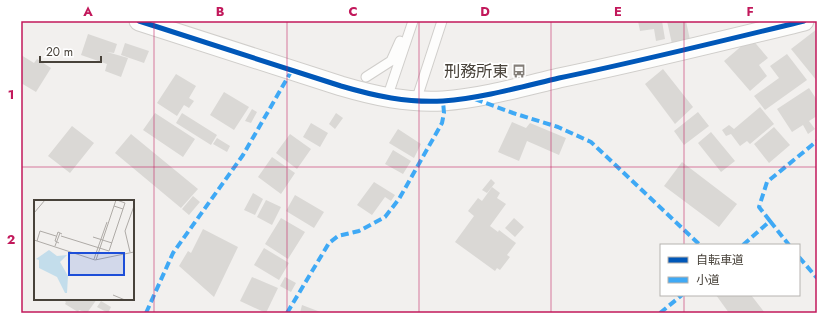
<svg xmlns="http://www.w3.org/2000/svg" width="838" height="334" font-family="Jost,'Noto Sans JP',sans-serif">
  <rect width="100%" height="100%" fill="#f2f0ee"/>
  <path fill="#dad8d5" d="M638,21H662L665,39L656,41L654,29L640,31Z
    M667,21H686L690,40L672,44Z
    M817,29V81L791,49Z
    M88,34L117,44L114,53L107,52L128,58L121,77L105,71L107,64L81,55Z
    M751,38L768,58L759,65L767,76L750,91L724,61Z
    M125,43L149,51L144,63L121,55Z
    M787,54L807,80L765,110L754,96L779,78L770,66Z
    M21,55L34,63L37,59L51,68L36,92L21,83Z
    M663,69L693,107L675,124L645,84Z
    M176,74L196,86L189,98L194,101L189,108L184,105L177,116L157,103Z
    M809,88L817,100V116L809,121L815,129L808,134L803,125L792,132L777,109Z
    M224,92L249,107L234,130L210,115Z
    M760,107L774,124L750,144L747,141L740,146L731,134L726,136L722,130L729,125L734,129Z
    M252,109L257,112L251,123L245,121Z
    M698,112L709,126L684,145L674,131Z
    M155,113L195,139L183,157L143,130Z
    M182,113L217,135L211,145L176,123Z
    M336,113L343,118L335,129L329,124Z
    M512,122L526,128L530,123L566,138L559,155L527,141L519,161L498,152Z
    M311,123L328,133L320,147L303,137Z
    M72,126L94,143L70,173L48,156Z
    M774,127L790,145L769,163L754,144Z
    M398,129L421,144L414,158L389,143Z
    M711,132L735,161L721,172L698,143Z
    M131,134L198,189L181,208L115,153Z
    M290,134L311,149L297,169L276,153Z
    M217,138L230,146L227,152L213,144Z
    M393,150L411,161L403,174L385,164Z
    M272,157L295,173L281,194L258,177Z
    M682,162L737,204L719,227L664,186Z
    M491,179L495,183L487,193L482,190Z
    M374,182L395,195L391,201L385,197L372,215L357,205Z
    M492,187L500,193L497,198L506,204L490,226L498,232L499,230L516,243L507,255L510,257L500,270L497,268L495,271L455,242L474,216L468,211L478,198L482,201Z
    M253,193L263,199L255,215L244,210Z
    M295,195L324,212L314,228L286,211Z
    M193,196L200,202L189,215L182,209Z
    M266,200L281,207L272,225L257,217Z
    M281,218L305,232L288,259L265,244Z
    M514,218L524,227L515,237L505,228Z
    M203,229L238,247L214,297L179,266L188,251L191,253Z
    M264,248L289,263L279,280L254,265Z
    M252,277L278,288L266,313L240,301Z
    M285,277L296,283L291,292L280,286Z
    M716,295H751L765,313H729Z
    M62,299H97L87,313L79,310L78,312L65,304L66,302Z
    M101,301L111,307L108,313L97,307Z
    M302,305L323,313H300Z"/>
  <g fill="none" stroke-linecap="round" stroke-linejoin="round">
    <g stroke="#d0cecb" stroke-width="11">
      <path id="lane" d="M366,77L391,61L400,41
        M387,98L413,21
        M416,101L442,21"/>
    </g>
    <g stroke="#d0cecb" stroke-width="21">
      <path id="street" d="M139,21L341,86C375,96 407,103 443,101C482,98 521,87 559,78C641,61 722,41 804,21"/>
    </g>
    <use href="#lane" stroke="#fdfdfc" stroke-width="9"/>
    <use href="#street" stroke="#fdfdfc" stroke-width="19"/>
    <path stroke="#3fa9f5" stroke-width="4" stroke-dasharray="8 4" stroke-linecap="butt" d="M475,99L513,113L558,127L591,142L700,245
      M770,221L789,245
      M743,245L770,221L759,207L767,182L817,141
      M799,257L817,278
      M146,313L173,253L243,155L292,70
      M287,313L329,243L338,236L359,231L385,217L399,199L442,123L444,113L443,101
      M660,313L682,295"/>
    <g stroke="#fff" stroke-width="8">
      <path id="cycleway" d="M139,21L341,86C375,96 407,103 443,101C482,98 521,87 559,78C641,61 722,41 804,21"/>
    </g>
    <use href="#cycleway" stroke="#0057b8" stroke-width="5"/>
  </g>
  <path fill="none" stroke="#c2185b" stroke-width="1" stroke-opacity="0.55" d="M154,21V313M287,21V313M419,21V313M551,21V313M684,21V245M21,167H817M684,295V313"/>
  <defs>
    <g id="bus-bare" transform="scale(1.08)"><path d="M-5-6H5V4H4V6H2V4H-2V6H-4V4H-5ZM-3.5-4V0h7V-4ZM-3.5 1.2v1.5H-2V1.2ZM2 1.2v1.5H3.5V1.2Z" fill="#847f79" stroke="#fff" stroke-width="2.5" paint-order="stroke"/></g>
  </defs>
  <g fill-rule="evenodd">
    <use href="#bus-bare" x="519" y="71"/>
  </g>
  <g text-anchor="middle" stroke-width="3.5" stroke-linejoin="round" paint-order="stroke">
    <g font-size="16" fill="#48423a" stroke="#fff" text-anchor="end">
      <text x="508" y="77">刑務所東</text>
    </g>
  </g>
  <g transform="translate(34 200)">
    <rect width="100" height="100" fill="#f2f0ee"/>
    <path d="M15,50L23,56L33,55L26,62L34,76L33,93H31L23,77L5,68V60L2,59Z" fill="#c3ddeb"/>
    <path fill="none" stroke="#aeaaa6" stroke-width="1" d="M80,6L89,9L91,3L83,0M0,13L11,0M27,36L75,51L89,9M59,37L78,43M0,40L61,60L100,52M3,41L6,31L22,36M25,43L21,41L24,32L28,34M21,46L26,33M96,52L91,31L100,6M60,59L73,22M62,60L82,0M79,95L91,100"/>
    <path fill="#1d4ed8" fill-opacity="0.15" stroke="#1d4ed8" stroke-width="2" d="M35,53H90V75H35Z"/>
    <rect width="100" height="100" fill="none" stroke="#48423a" stroke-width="2"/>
  </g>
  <rect width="838" height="334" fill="none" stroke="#ffffff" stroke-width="44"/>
  <rect x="660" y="244" width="140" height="52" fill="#ffffff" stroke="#b6b3b0"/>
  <rect x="668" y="257" width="20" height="6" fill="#0057b8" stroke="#b6b3b0"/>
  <text x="696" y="264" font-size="12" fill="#48423a">自転車道</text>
  <rect x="668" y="277" width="20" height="6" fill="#3fa9f5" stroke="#b6b3b0"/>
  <text x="696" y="284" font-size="12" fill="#48423a">小道</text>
  <path d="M40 56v6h61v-6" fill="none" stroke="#48423a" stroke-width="2"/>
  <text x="46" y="56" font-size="12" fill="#48423a" stroke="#ffffff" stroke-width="3" paint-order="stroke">20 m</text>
  <rect x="22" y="22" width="794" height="290" fill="none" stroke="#c2185b" stroke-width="1.5"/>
  <g font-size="13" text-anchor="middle" font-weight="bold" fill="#c2185b">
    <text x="88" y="16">A</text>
    <text x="220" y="16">B</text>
    <text x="353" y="16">C</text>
    <text x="485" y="16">D</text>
    <text x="618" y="16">E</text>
    <text x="750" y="16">F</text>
    <text x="11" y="99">1</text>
    <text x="11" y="244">2</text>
  </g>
</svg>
